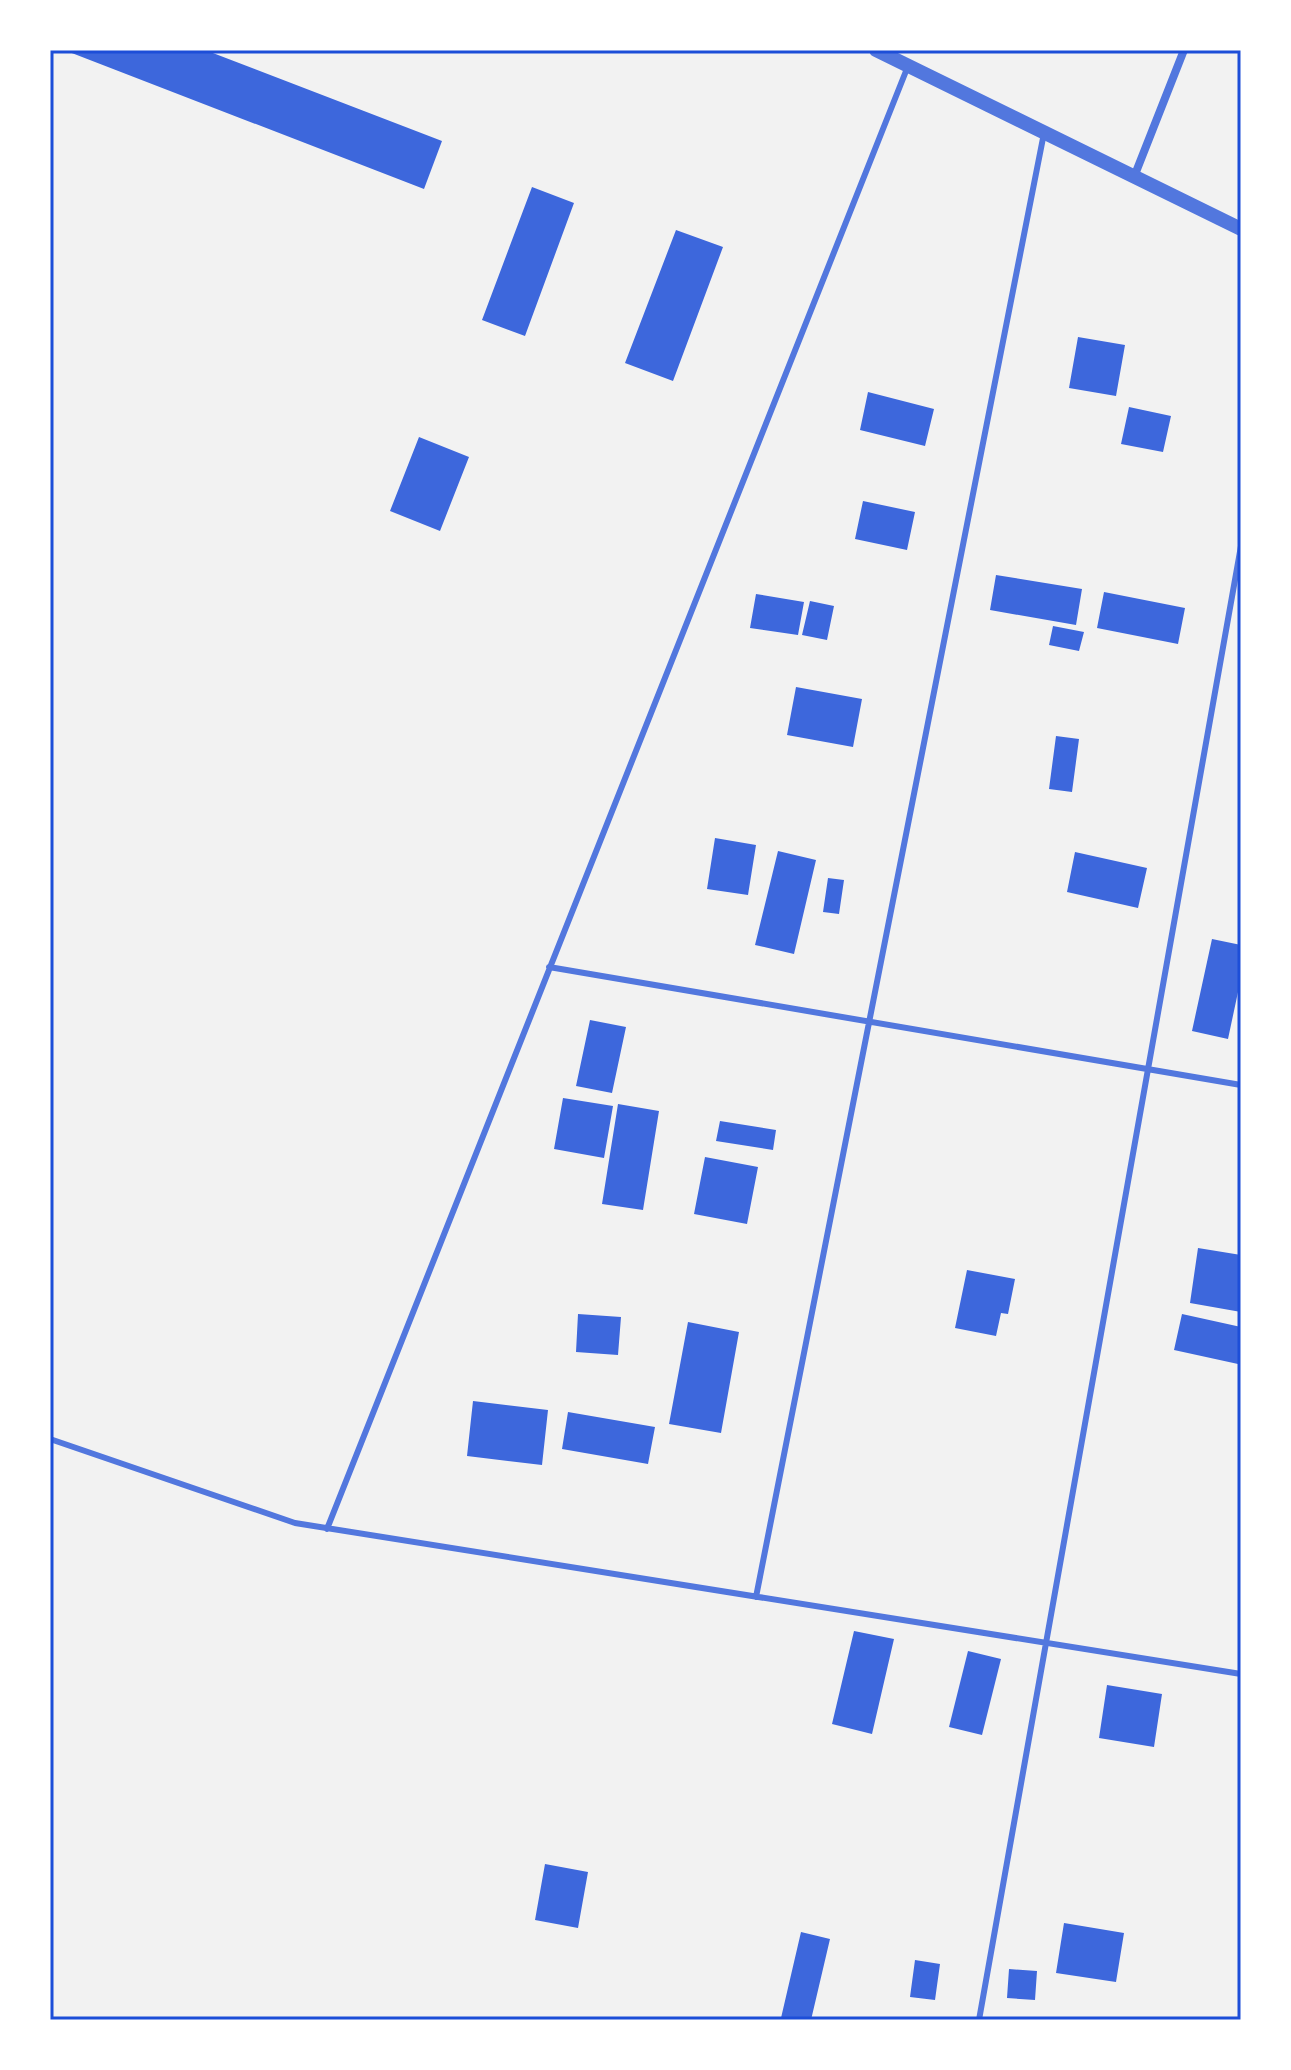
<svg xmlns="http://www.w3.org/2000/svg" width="1291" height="2070" font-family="'Archivo Narrow',sans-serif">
  <rect width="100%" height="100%" fill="#f2f2f2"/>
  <path fill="#3d67dc" d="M64,50H205L442,141L424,189Z
    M532,187L574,203L525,336L482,320Z
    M676,230L723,247L673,381L625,363Z
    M1078,337L1125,345L1116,396L1069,388Z
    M868,392L934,409L925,446L860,430Z
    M1129,407L1171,416L1163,452L1121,444Z
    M419,437L469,457L440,531L390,511Z
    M863,501L915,512L907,550L855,539Z
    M996,575L1082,589L1076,625L990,610Z
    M1104,592L1185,608L1178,644L1097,628Z
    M756,594L804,602L798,635L750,628Z
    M810,601L834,606L827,640L802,635Z
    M1053,626L1084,632L1079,651L1049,645Z
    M796,687L862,699L853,747L787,735Z
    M1056,736L1079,739L1072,792L1049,789Z
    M715,838L756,845L748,895L707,889Z
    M778,851L816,860L794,954L755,945Z
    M1075,852L1147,868L1138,908L1067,892Z
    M828,878L844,880L839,914L823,912Z
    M1212,939L1241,945V978L1228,1039L1192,1031Z
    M590,1020L626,1027L612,1093L576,1086Z
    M563,1098L613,1106L604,1158L554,1149Z
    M618,1104L659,1111L643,1210L602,1204Z
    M720,1121L776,1130L773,1150L716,1141Z
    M705,1157L758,1167L747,1224L694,1214Z
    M1198,1248L1241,1255V1312L1190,1303Z
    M967,1270L1015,1279L1008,1314L1001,1313L996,1336L955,1328Z
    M578,1314L621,1317L618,1355L576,1352Z
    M1182,1314L1241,1327L1238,1364L1174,1350Z
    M688,1322L739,1332L721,1433L669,1424Z
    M473,1401L548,1410L542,1465L467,1456Z
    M568,1412L655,1427L648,1464L562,1449Z
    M854,1631L894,1639L872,1734L832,1724Z
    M968,1651L1001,1659L982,1735L949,1727Z
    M1107,1685L1162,1694L1154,1747L1099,1738Z
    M545,1864L588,1872L578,1928L535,1920Z
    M1064,1923L1124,1933L1116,1982L1056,1973Z
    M801,1932L830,1939L811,2020H788L781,2018Z
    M915,1960L940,1964L935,2000L910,1997Z
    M1009,1969L1037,1971L1035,2000L1007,1998Z"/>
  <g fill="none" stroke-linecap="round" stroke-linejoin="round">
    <path stroke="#5277de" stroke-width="6" d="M549,967L1241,1085
      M50,1439L295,1523L1241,1674
      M327,1529L908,66
      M756,1597L1044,133
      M979,2020L1241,546"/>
    <path stroke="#5277de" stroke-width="8" d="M1134,177L1184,50"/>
    <path stroke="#5277de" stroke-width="14" d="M876,50L1241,229"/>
  </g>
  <rect width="1291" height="2070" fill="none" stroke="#ffffff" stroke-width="104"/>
  <rect x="52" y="52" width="1187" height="1966" fill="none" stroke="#1d4ed8" stroke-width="3"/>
</svg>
